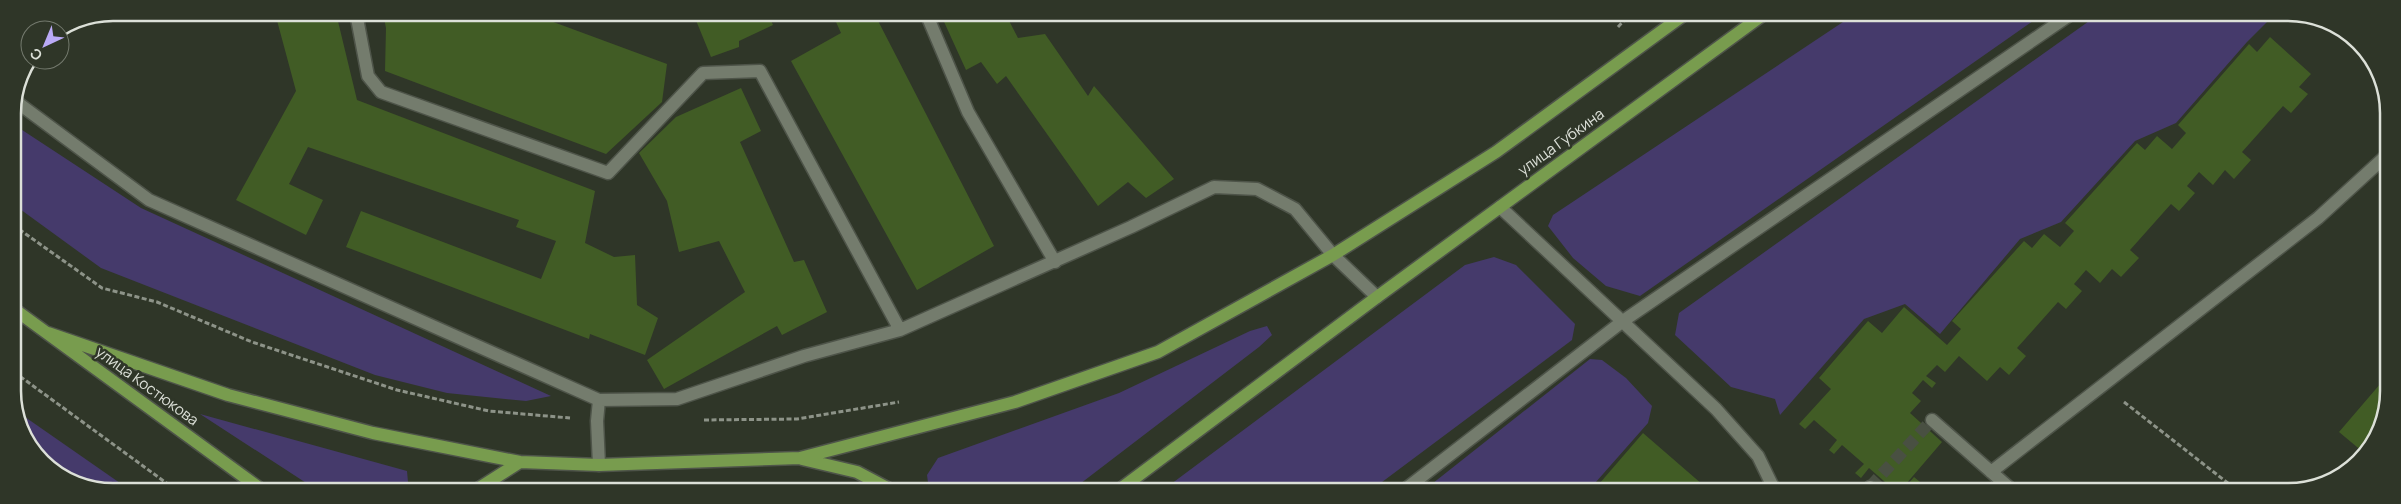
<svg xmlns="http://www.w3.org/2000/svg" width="2401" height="504" font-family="Manrope,sans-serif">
  <rect width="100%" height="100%" fill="#2f3628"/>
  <path fill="#453a6b" d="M1855,14H2043L1640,296L1606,286L1573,258L1548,226L1553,215Z
    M2099,14H2275L2247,42L2176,123L2135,141L2061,222L2020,239L1940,334L1905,304L1864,319L1780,415L1775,399L1731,387L1675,335L1679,313Z
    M13,124L141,208L551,396L526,401L447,393L375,375L101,268L13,204Z
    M1494,257L1516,265L1575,324L1572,340L1370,491L1163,490L1465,265Z
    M1267,326L1272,335L1259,347L1072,490H929L927,475L938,458L1119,393L1250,331Z
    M1590,359L1602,360L1626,378L1652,406L1648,423L1588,491H1423Z
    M15,410L130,490H94L42,462Z
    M200,414L407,471L408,482L403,490H317Z"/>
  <path fill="#415c25" d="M275,13H336L357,100L595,191L585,243L614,257L635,255L637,305L658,318L645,355L590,334L589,339L346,247L361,211L541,279L556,241L516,227L519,220L308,147L289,184L323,200L306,235L236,200L296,91Z
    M383,13H529L667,64L662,102L606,154L385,71L386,28Z
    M693,13H768L773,25L739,41V47L711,57Z
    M832,13H874L994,246L917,290L791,61L841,33Z
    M940,13H1005L1018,38L1045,34L1088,96L1094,86L1174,179L1146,198L1128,182L1098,206L1006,76L997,84L981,62L966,70Z
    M2270,37L2311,74L2299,87L2308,94L2291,113L2283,106L2242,152L2251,160L2234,179L2225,170L2213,185L2199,172L2187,186L2195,193L2179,211L2171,204L2130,250L2139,258L2121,277L2112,269L2100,283L2086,270L2074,284L2082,291L2066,309L2058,302L2017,348L2026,356L2009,375L2000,367L1987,381L1959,356L1945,372L1937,365L1926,376L1936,383L1932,388L1923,380L1912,393L1921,401L1910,413L1942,442L1900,491H1891L1893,489L1869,468L1861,478L1855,473L1864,464L1842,445L1834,454L1829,450L1837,440L1814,420L1805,429L1799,424L1831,389L1819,378L1868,321L1882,333L1904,307L1947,345L1961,329L1952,321L2024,241L2032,248L2044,234L2060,247L2074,231L2065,223L2137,143L2145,150L2157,136L2172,149L2186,133L2178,125L2249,44L2257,52Z
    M741,88L761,131L740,142L794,262L804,260L827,312L782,335L777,326L664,389L647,360L745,292L719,241L679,252L667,201L639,153L676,117Z
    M2387,376V410L2363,452L2339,432Z
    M1643,433L1710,491H1593Z
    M1914,477L1931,491H1902Z"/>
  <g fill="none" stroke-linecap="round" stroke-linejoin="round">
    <path stroke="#495042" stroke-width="12" stroke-dasharray="12 6" stroke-linecap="butt" d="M1870,487L1932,420"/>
    <g stroke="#4e5449" stroke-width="15">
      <path id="minor" d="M356,13L368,76L381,92L608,173L703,73L760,71L900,330
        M926,13L968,112L1055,262
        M14,100L149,200L599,400L597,421L599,465
        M1500,207L1716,409L1758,456L1775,491
        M599,400L677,399L804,356L900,330L1131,227L1214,187L1257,189L1295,209L1333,255L1377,297
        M1932,420L2013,491
        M1991,472L2318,218L2387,155
        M1403,491L1623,321L2071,14
        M1866,491L1870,487"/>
    </g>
    <g stroke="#4e5449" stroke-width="15">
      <path id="major" d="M14,309L262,490
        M48,333L228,395L373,433L520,462L599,465L800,458L1015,402L1158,352L1333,255L1496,152L1685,14
        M802,459L857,472L891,490
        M476,490L520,462
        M1119,490L1377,297L1764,14"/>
    </g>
    <path stroke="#8d9388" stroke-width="3" stroke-dasharray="5 2.5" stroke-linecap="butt" d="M1618,27L1630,14
      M13,225L102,288L157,302L252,342L397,390L489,411L570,418
      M14,372L176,490
      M2124,402L2238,491
      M704,420L797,419L899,402"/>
    <use href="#minor" stroke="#747c6d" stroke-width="12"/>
    <use href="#major" stroke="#789c4e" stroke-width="12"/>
  </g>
  <g text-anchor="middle" stroke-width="5" stroke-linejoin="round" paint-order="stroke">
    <g font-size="15" fill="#dce0d8" stroke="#2f3628">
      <text transform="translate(1561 142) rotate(-36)" y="5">улица Губкина</text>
      <text transform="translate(147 386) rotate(36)" y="5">улица Костюкова</text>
    </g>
  </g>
  <path d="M0 0H2401V504H0ZM113 21H2288A92 92 0 0 1 2380 113V391A92 92 0 0 1 2288 483H113A92 92 0 0 1 21 391V113A92 92 0 0 1 113 21Z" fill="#2f3628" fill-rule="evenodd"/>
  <path fill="none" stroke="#dce0d8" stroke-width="2.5" d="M113 21H2288A92 92 0 0 1 2380 113V391A92 92 0 0 1 2288 483H113A92 92 0 0 1 21 391V113A92 92 0 0 1 113 21Z"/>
  <g transform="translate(45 45) rotate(224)"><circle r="24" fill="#2f3628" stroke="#747a6e"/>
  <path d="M0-4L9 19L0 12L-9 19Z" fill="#baaaf6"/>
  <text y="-8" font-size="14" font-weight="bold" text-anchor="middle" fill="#dce0d8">С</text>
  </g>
</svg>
